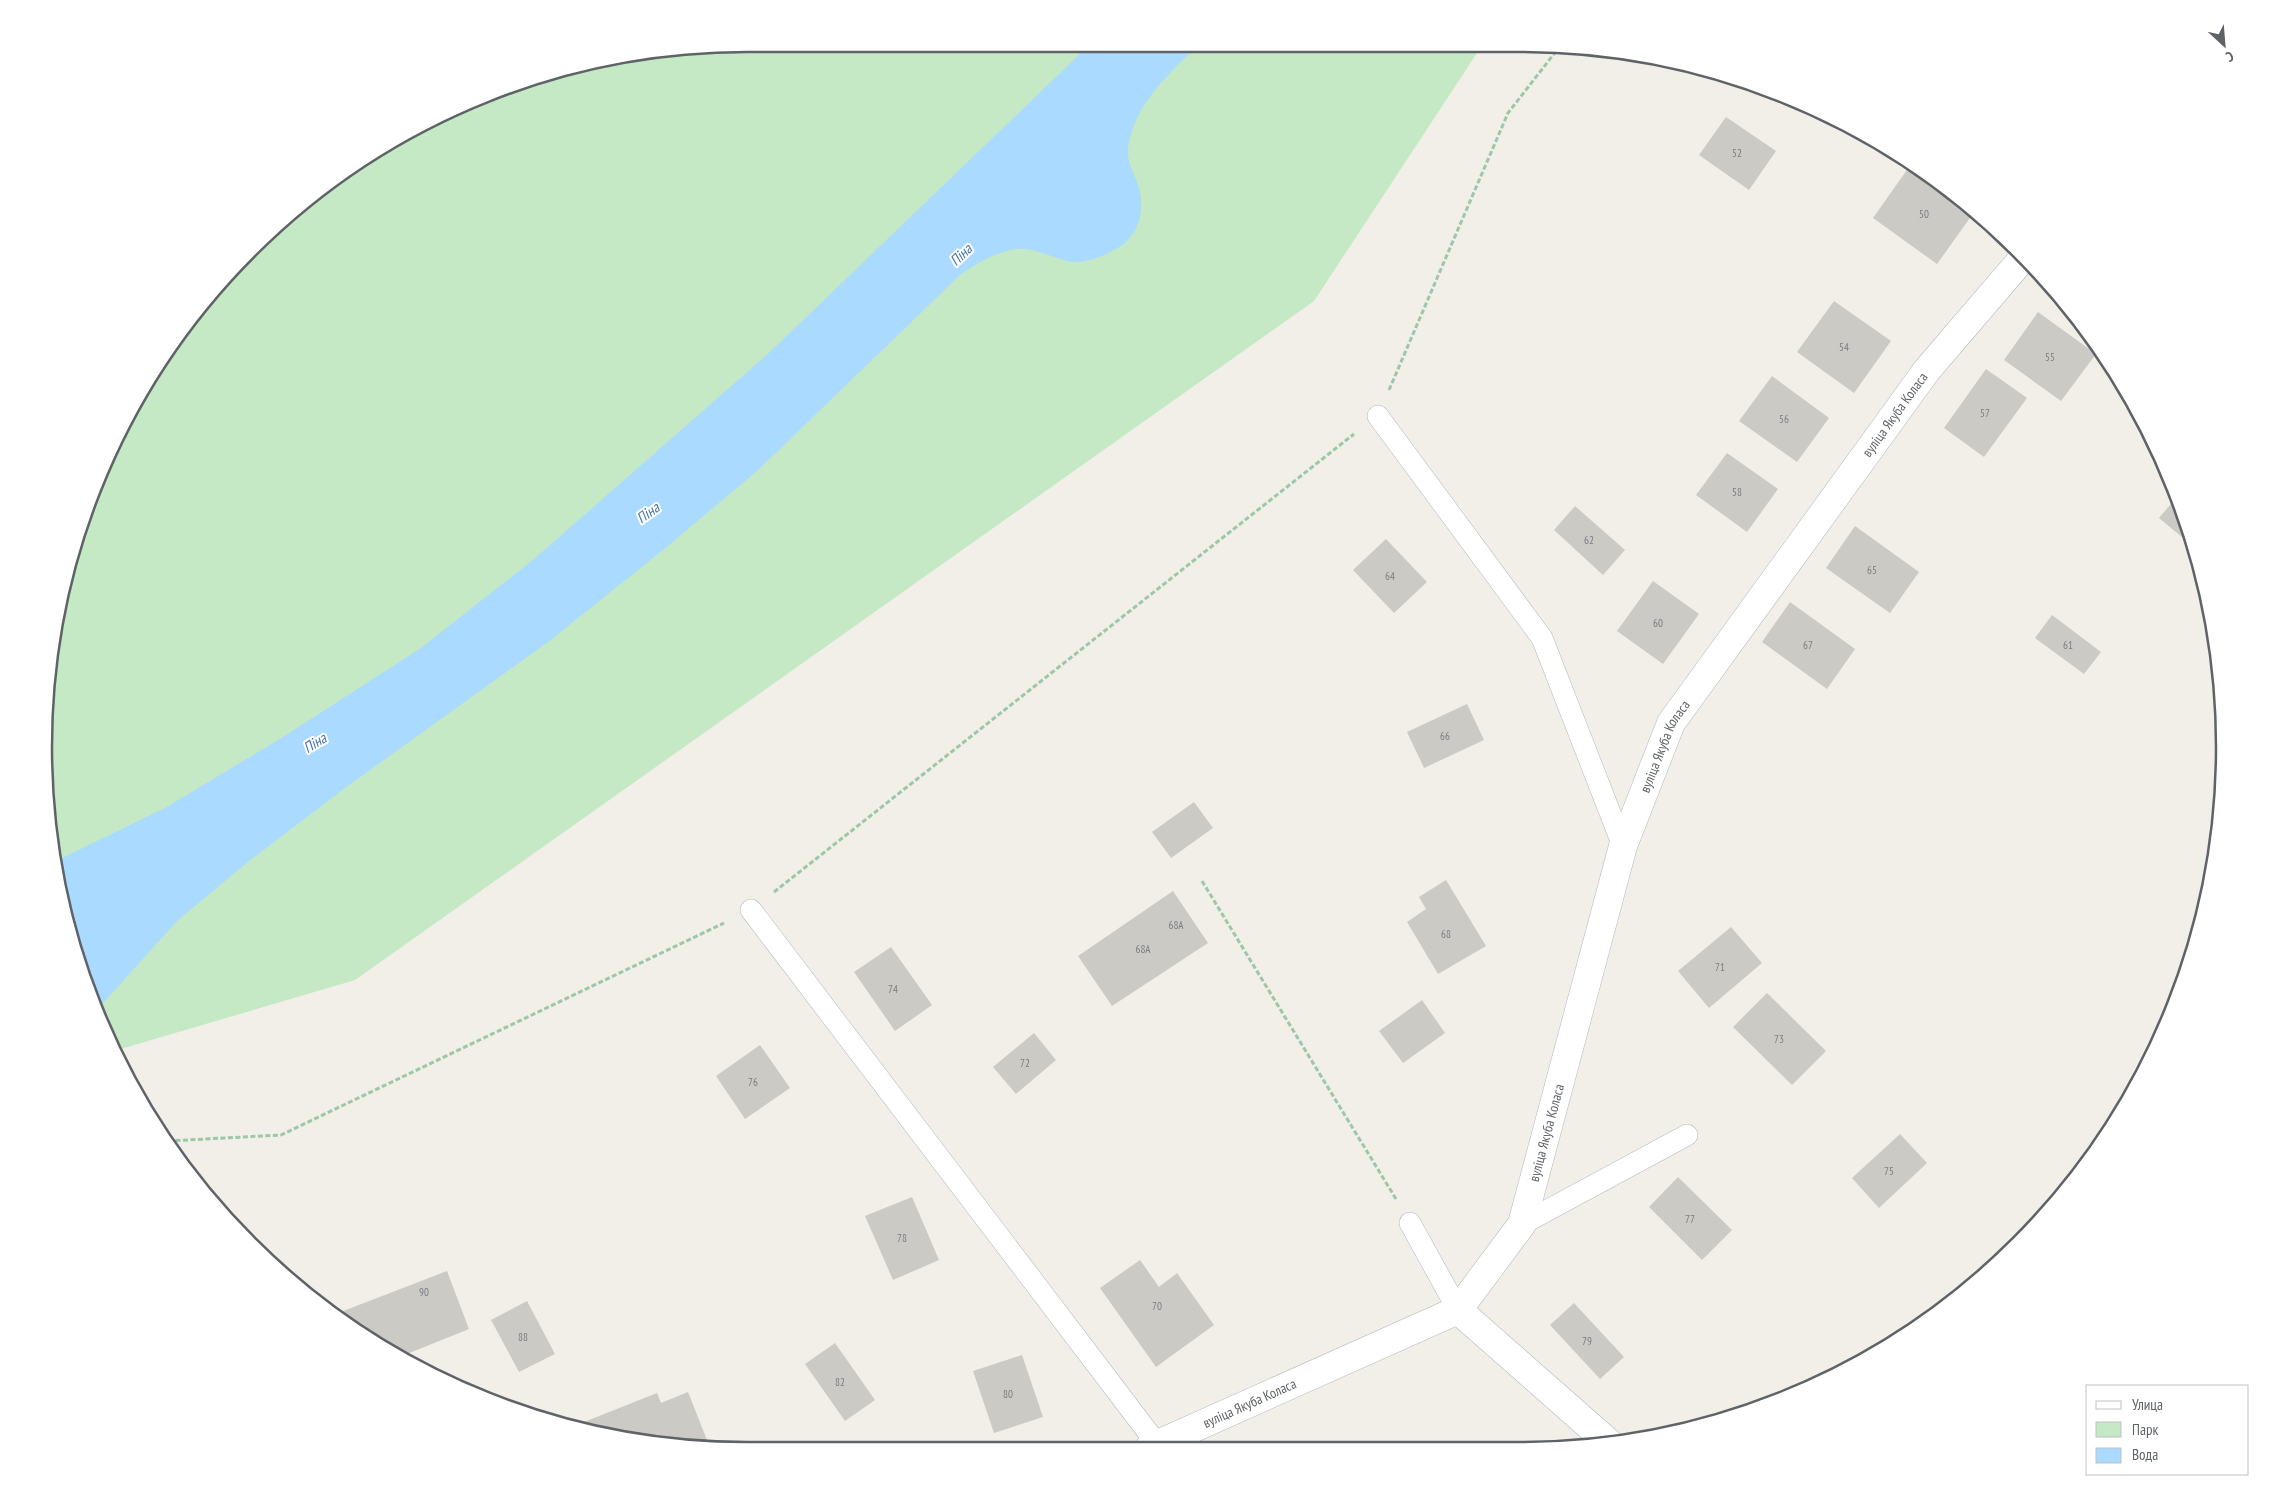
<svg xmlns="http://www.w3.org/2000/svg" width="2269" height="1495" font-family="'PT Sans Narrow',sans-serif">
  <rect width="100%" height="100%" fill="#f1efe8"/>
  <path fill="#c5e8c5" d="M655,50H1479L1314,301L355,980L114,1051L97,1017L57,885L45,701L57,610L97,478L189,319L250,250L356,163L522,81Z"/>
  <path fill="#aadaff" d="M1084,50H1193C1167,76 1137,103 1129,142C1124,164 1137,175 1140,192C1144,213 1138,234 1121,246C1107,255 1084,265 1067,261C1051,257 1033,247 1016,249C995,252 978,263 961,274L757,471L663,550L548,642L345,788L249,861L178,920L96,1011L57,885L56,861L165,808L283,737L421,648L533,560L771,351Z"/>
  <path fill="#cccac5" d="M1726,117L1776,151L1749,190L1699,155Z
    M1909,167L1975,211L1937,264L1873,218Z
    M1834,301L1891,341L1854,393L1797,352Z
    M2038,312L2096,354L2061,401L2004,360Z
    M1986,369L2027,398L1984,457L1944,428Z
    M1772,376L1829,418L1797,462L1739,421Z
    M1727,453L1778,489L1747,532L1696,495Z
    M2176,498L2194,547L2159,518Z
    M1575,506L1625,550L1603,575L1554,530Z
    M1855,526L1919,572L1890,613L1826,568Z
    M1386,539L1427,582L1394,613L1353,570Z
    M1653,581L1699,614L1663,664L1617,631Z
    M1790,602L1855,649L1827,689L1762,642Z
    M2052,615L2101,652L2084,674L2035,638Z
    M1467,704L1484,740L1424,768L1407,732Z
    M1194,802L1213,828L1171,858L1152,832Z
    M1446,880L1486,946L1438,974L1407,922L1426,909L1419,897Z
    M1173,891L1208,943L1112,1006L1078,956Z
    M1731,927L1762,963L1709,1008L1678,971Z
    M891,947L932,1005L895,1031L854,972Z
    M1767,993L1826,1051L1792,1085L1733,1027Z
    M1422,1000L1445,1033L1403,1063L1379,1031Z
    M1034,1033L1056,1060L1016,1094L993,1067Z
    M760,1045L790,1088L745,1119L716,1076Z
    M1900,1134L1927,1163L1879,1208L1852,1178Z
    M1678,1177L1732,1230L1702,1260L1649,1207Z
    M912,1197L939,1260L893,1280L865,1216Z
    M1140,1260L1159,1287L1177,1273L1214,1325L1156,1367L1100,1288Z
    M447,1271L469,1329L402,1356L338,1313Z
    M527,1301L555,1354L519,1372L491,1320Z
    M1574,1303L1624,1357L1600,1379L1550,1325Z
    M835,1343L875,1400L845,1421L805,1364Z
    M1022,1355L1043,1417L994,1433L973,1371Z
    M688,1392L709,1445H655L587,1429L584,1422L657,1393L661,1403Z"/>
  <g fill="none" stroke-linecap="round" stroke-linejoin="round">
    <g stroke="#b5b8bc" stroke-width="22">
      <path id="service" d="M1378,416L1542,638L1623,846
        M751,910L1157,1444
        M1410,1223L1458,1310
        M1522,1224L1687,1135"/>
    </g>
    <g stroke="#b5b8bc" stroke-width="29">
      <g id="minor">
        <path d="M1458,1310L1609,1443"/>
        <path id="s1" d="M1149,1448L1458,1310L1522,1224L1623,846L1671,723L1927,370L2023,258"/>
      </g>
    </g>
    <path stroke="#9cc7a9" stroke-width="3" stroke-dasharray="5 2.5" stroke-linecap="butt" d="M1389,390L1508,113L1557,50
      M1202,881L1396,1199
      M774,892L1354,434
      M168,1141L281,1135L724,923"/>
    <use href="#service" stroke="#fff" stroke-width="21"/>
    <use href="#minor" stroke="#fff" stroke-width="28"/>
  </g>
  <g text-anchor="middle" stroke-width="4" stroke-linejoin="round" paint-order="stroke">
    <g font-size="11" fill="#7a7d7f">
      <text x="1737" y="157">52</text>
      <text x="1924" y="218">50</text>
      <text x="1844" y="351">54</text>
      <text x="2050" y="361">55</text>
      <text x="1985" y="417">57</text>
      <text x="1784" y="423">56</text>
      <text x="1737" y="496">58</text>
      <text x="1589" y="544">62</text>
      <text x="1872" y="574">65</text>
      <text x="1390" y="580">64</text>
      <text x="1658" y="627">60</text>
      <text x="1808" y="649">67</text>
      <text x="2068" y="649">61</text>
      <text x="1445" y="740">66</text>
      <text x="1176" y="929">68А</text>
      <text x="1446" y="938">68</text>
      <text x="1143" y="953">68А</text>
      <text x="1720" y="971">71</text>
      <text x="893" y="993">74</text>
      <text x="1779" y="1043">73</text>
      <text x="1025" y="1067">72</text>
      <text x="753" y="1086">76</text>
      <text x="1889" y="1175">75</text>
      <text x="1690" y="1223">77</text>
      <text x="902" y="1242">78</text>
      <text x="424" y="1296">90</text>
      <text x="1157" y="1310">70</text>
      <text x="523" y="1341">88</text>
      <text x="1587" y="1345">79</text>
      <text x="840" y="1386">82</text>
      <text x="1008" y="1398">80</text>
    </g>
    <g font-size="14" fill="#5f6368" stroke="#fff">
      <text dy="5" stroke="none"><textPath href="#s1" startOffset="1350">вуліца Якуба Коласа</textPath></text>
      <text dy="5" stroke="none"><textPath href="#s1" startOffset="945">вуліца Якуба Коласа</textPath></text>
      <text dy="5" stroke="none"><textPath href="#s1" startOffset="540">вуліца Якуба Коласа</textPath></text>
      <text dy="5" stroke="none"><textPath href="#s1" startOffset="110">вуліца Якуба Коласа</textPath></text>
    </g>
    <g font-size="15" font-style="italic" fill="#4174aa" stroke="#fff">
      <text transform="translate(961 255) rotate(-44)" y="5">Піна</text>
      <text transform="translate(648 513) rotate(-36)" y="5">Піна</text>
      <text transform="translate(315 743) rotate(-32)" y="5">Піна</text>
    </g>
  </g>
  <path d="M0 0H2269V1495H0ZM747 52H1521A695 695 0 0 1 2216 747V747A695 695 0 0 1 1521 1442H747A695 695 0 0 1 52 747V747A695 695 0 0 1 747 52Z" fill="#fff" fill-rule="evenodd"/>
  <path fill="none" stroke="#5f6368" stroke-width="2.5" d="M747 52H1521A695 695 0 0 1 2216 747V747A695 695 0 0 1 1521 1442H747A695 695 0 0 1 52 747V747A695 695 0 0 1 747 52Z"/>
  <rect x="2086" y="1385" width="162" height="90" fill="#ffffff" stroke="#bfc1c3"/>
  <rect x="2096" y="1401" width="25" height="8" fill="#ffffff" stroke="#bfc1c3"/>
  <text x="2132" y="1410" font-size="15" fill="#5f6368">Улица</text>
  <rect x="2096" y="1422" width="25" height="15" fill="#c5e8c5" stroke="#bfc1c3"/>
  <text x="2132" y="1435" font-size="15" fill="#5f6368">Парк</text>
  <rect x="2096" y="1448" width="25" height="15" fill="#aadaff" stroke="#bfc1c3"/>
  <text x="2132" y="1460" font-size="15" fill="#5f6368">Вода</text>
  <g transform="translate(2224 45) rotate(154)" stroke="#ffffff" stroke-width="4" paint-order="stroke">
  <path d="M0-4L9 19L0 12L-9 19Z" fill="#5f6368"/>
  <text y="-8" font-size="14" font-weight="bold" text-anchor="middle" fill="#5f6368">С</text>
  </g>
</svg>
